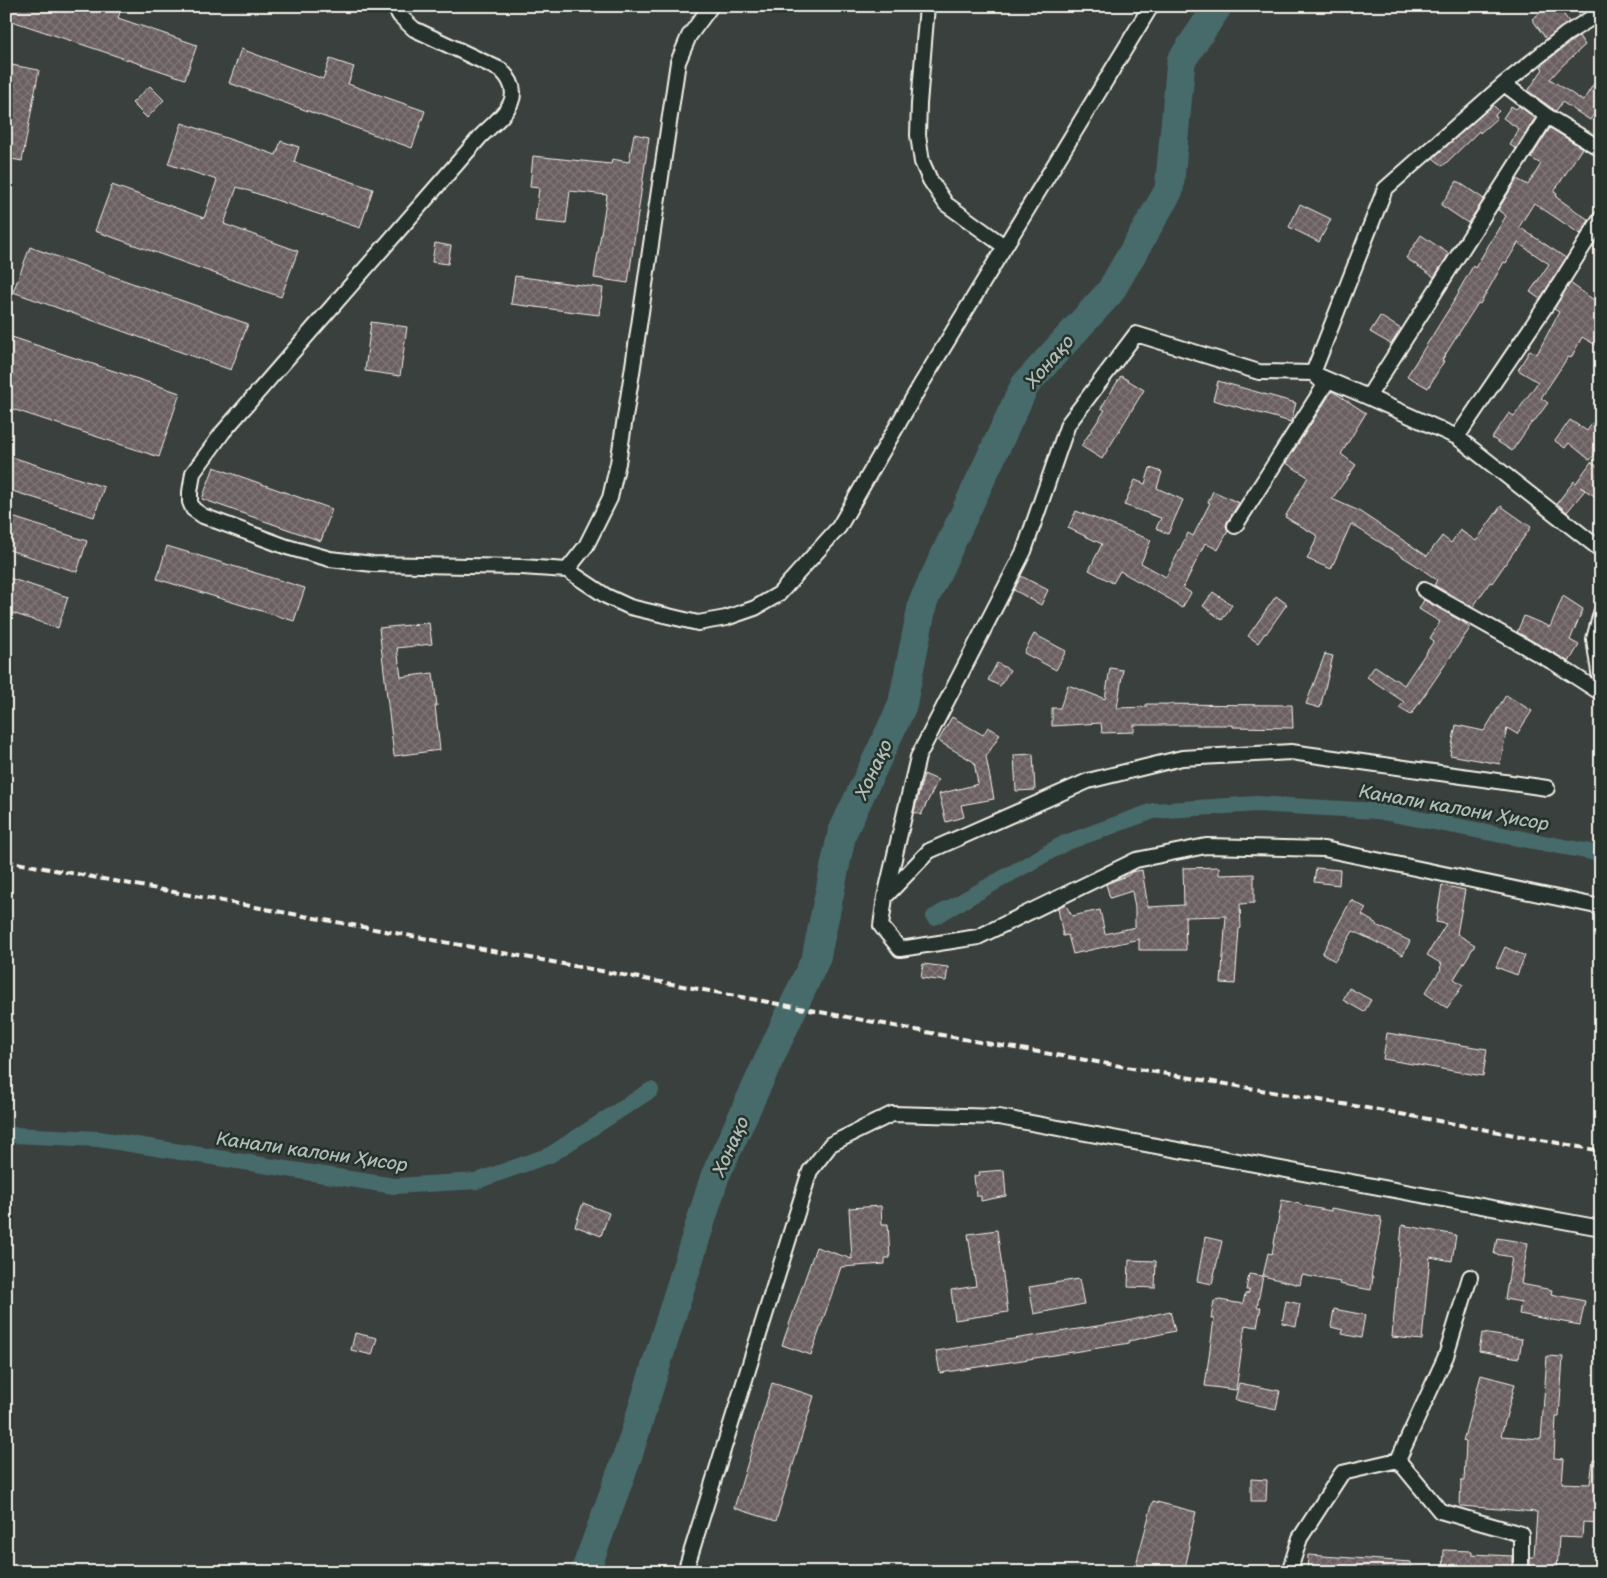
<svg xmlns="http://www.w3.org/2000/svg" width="1607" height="1578" font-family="'Balsamiq Sans',sans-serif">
  <defs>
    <pattern id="building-cross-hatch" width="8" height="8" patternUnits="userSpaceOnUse" patternTransform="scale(1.25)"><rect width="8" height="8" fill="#6a5e61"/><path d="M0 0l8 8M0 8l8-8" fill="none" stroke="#807678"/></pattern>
  </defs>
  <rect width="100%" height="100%" fill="#3a403d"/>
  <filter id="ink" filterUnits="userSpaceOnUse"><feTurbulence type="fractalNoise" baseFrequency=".02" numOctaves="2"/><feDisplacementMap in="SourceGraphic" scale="10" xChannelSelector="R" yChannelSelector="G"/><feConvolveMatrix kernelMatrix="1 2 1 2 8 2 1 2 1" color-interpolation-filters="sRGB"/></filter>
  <g filter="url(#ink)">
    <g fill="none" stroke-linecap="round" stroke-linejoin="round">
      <path stroke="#476b6b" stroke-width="16" d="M934,917L1065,843L1153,811L1257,804L1377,811L1601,854
        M6,1136L13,1135L99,1139L394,1186L477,1181L550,1155L651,1090"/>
      <path stroke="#476b6b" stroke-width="29" d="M585,1572L629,1452L715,1176L816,958L842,833L902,706L923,602L1025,385L1110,292L1169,190L1181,61L1218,6"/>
    </g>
    <path fill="url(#building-cross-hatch)" stroke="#f4f1e8" d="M6,6H75L87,10L88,6H122L118,18L197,45L185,79L6,19Z
      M1550,6H1558L1569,22L1546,39L1532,19Z
      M1579,36L1585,45L1562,66L1550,79L1583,101L1601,72V104L1590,120L1562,102L1556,111L1528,91L1543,69L1541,67L1545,62Z
      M241,49L323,79L330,59L354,67L348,84L425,111L412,148L229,83Z
      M6,64L39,70L22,161L6,158Z
      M150,86L164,100L147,118L132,103Z
      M1493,105L1499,111L1495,115L1497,118L1480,133L1479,131L1443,166L1433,158Z
      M1511,106L1516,109L1519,106L1535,118L1516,149L1510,145L1519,129L1503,118Z
      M182,123L276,155L281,141L299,147L294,162L373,189L360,228L237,187L224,224L298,251L281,297L95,231L112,185L204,218L217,180L168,164Z
      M1550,128L1582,148L1554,192L1557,194L1556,197L1589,220L1580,234L1534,203L1519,227L1566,258L1540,299L1530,292L1549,264L1518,243L1506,263L1504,262L1480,304L1478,303L1442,360L1444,361L1428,388L1407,376L1459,293L1458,292L1473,266L1475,268L1506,216L1498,210L1517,179L1528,185L1541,164L1531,158Z
      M634,134L649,137L628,283L594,278L607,195L570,191L566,224L535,221L539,188L530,187L533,156L611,164L612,159L629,162Z
      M1457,181L1484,199L1468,223L1441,205Z
      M1300,204L1331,219L1319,242L1289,227Z
      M1421,235L1449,254L1434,277L1406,258Z
      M435,243L451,246L448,264L432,262Z
      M30,247L248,324L231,370L13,292Z
      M515,276L603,288L599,315L511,304Z
      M1570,283L1601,305V348L1582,337L1571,358L1568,357L1541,398L1548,403L1533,423L1532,422L1512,451L1492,438L1509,413L1514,416L1538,382L1518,370L1530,350L1537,354L1559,312L1554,309Z
      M1380,316L1401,329L1391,344L1370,332Z
      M371,322L407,327L400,376L365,371Z
      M6,335L180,393L159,457L6,407Z
      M1121,376L1144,390L1102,459L1081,446L1105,410L1101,408Z
      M1218,381L1296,403L1291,422L1213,400Z
      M1332,391L1366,413L1341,454L1356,465L1332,499L1357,510L1427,556L1442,536L1451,543L1460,530L1476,541L1501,506L1531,527L1492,583L1490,582L1473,607L1434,585L1437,580L1419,567L1351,524L1331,569L1307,559L1318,536L1285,517L1308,477L1286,463Z
      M1601,411V447L1590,460L1569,443L1565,448L1555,441L1570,420L1587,431Z
      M6,455L104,487L94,517L6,489Z
      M1591,462L1601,469V500L1580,487L1585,490L1567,512L1557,503L1574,481L1576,483Z
      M214,467L332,509L321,541L202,499Z
      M1150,468L1162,472L1157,488L1183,500L1168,534L1156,528L1161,518L1124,505L1135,480L1145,484Z
      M1213,491L1239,503L1227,522L1226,526L1228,531L1218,550L1205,543L1183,588L1191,593L1182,608L1171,601V600L1120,571L1113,583L1089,570L1102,544L1068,528L1076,511L1151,540L1141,563L1166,577L1188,533L1193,536L1210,503L1208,502Z
      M6,515L87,541L77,572L6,549Z
      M167,546L305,588L294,621L157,579Z
      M1021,576L1048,590L1041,605L1014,590Z
      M6,577L68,597L58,628L6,611Z
      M1213,592L1232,605L1222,620L1203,606Z
      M1276,596L1287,604L1266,634L1265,633L1258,643L1248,636Z
      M1563,596L1583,609L1570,640L1579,645L1569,662L1517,632L1524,616L1550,627Z
      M1424,600L1463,622L1470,628L1411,715L1399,708L1404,702L1367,677L1375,666L1404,685L1434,641L1430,638L1440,622L1419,609Z
      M429,623L432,644L397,648L401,677L433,673L437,706H435L440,750L394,756L379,628Z
      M1034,634L1066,651L1056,670L1024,653Z
      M1325,654L1333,656L1320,708L1306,704Z
      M997,663L1010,670L1000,686L988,680Z
      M1110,668L1123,670L1117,708L1146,707V704L1292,705L1293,728L1233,727V725H1134V732L1102,733L1101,723L1052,726V708H1060L1068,685L1105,699Z
      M1506,695L1532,711L1517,734L1507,728L1500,764L1450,755L1456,725L1484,731Z
      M952,717L983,735L988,727L1000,734L986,757L994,799L961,805L964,817L946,822L939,794L978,784L974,762L938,741Z
      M1033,754L1035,790L1016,791L1014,755Z
      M924,774L938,780L921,815L914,812Z
      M1219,867V875L1254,874V903L1240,904L1241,928L1239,929L1235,984L1221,983L1226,916L1185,917L1186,950H1139V939L1073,954L1068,935L1063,936L1058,908L1065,904L1072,916L1100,910L1105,934L1135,927V908L1132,891L1110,898L1106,884L1129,875L1131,872L1142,870L1148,907L1184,905L1183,868Z
      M1316,868L1340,870L1339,885L1314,882Z
      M1442,885L1465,890L1457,934L1475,945L1454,979L1463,985L1447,1008L1425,993L1441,969L1440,968L1442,964L1427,955L1446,924L1436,922Z
      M1351,900L1366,908L1362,915L1377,924L1376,925L1410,941L1403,955L1353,931L1335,961L1322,954Z
      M1505,947L1525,956L1517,975L1496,967Z
      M923,964L948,967L946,981L921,978Z
      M1349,988L1371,1000L1364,1012L1343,1000Z
      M1387,1033L1487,1049L1483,1076L1383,1059Z
      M1004,1170L1006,1196L981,1201V1196H976L974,1176L980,1175L979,1172Z
      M1282,1200L1300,1204V1205L1331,1211V1208L1381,1217V1221H1382L1371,1277H1373L1371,1290L1339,1284L1340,1282L1302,1275L1300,1285L1263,1276L1268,1253L1272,1254Z
      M583,1203L609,1213L601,1236L575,1226Z
      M881,1206L882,1224H888L890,1258H885V1264L841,1267L811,1355L782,1345L816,1247L852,1259L849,1208Z
      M1402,1225L1456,1235L1452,1261L1430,1257L1422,1340L1392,1337Z
      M997,1230L1008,1312L955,1320L951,1290L976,1286L968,1234Z
      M1205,1237L1222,1241L1212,1284L1197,1281Z
      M1497,1238L1528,1243L1521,1284L1552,1290L1551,1294L1585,1301L1580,1325L1519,1314L1521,1302L1505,1299L1512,1257L1494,1254Z
      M1129,1260L1156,1261L1155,1288L1128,1287Z
      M1249,1274L1263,1276L1257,1307H1261L1257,1327L1245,1325L1236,1390L1205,1386L1214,1319L1211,1318L1214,1301L1220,1300L1243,1304L1245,1294L1249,1293V1290H1246Z
      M1079,1279L1084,1304L1034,1314L1029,1287Z
      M1286,1301L1300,1304L1296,1326L1282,1323Z
      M1334,1309L1365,1315L1361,1338L1342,1334L1343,1330L1331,1327Z
      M1170,1311L1175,1331L1129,1341L1130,1343L940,1373L936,1351L1123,1322Z
      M355,1333L377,1338L372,1355L351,1350Z
      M1482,1333L1522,1339L1519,1358L1479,1351Z
      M1547,1356L1563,1357L1559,1417H1556L1554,1458L1564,1459L1562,1483L1590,1484L1593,1460L1601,1461V1523L1583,1522L1582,1538L1559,1537L1557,1572H1530V1557H1534L1537,1512L1460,1506L1461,1481H1464L1466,1442L1463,1441L1481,1375L1515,1384L1501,1436L1541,1439Z
      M772,1383L814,1396L776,1521L734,1508Z
      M1239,1383L1280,1391L1276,1409L1235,1400Z
      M1251,1479L1267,1480L1266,1501H1251Z
      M1153,1501L1196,1512L1188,1545L1190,1546L1184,1572H1134Z
      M1444,1550L1472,1551V1554L1512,1556V1572H1443Z
      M1308,1555L1411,1562V1572H1307Z"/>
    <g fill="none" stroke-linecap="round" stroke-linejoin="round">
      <g stroke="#f4f1e8" stroke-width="18">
        <path id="street" d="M394,6L400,16L414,29L501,70C530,98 500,117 480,137L223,432L193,473L190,492V502L193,509L203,516L287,547L330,559L373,564L522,567L567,570L606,596L630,607L698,623L726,618L755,608L779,594L839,527L920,386L1151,6
          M927,6L919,104L918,135L922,162L930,180L946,204L1004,246
          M1601,12L1566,34L1504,84L1385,189L1313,373L1259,372L1136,334L1068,424L1024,551L918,757L885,897L881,926L900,949L978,937L1136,860L1206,846L1324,849L1601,907
          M1504,84L1547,116
          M1601,149L1547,116L1368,397L1457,437L1601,550
          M1319,376L1368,397
          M1457,437L1547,304L1601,218
          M1235,526L1325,385L1313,373
          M567,570L586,546L610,498L618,463L633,366L678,62L689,36L711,6
          M1424,590L1556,664L1601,693
          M1601,613L1594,639L1601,685
          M885,897L929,851L1088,781L1182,758L1291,752L1547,788
          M1470,1277L1446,1356L1398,1460L1440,1511L1521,1534V1572
          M685,1572L810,1171L831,1144L892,1114L999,1117L1601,1228
          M1289,1572L1300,1538L1342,1473L1398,1460"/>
      </g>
      <use href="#street" stroke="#26332d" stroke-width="14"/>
      <path stroke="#f4f1e8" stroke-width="4" stroke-dasharray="8 4" stroke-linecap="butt" d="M6,861L704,990L974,1041L1390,1112L1601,1151"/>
    </g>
  </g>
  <g text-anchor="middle" stroke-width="5" stroke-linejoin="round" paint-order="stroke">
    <g font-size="19" font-style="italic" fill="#afbbb6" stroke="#26332d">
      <text transform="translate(1049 361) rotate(-49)" y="7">Хонақо</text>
      <text transform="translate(873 769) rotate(-65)" y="7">Хонақо</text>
      <text transform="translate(1454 807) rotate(10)" y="7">Канали калони Ҳисор</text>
      <text transform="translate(730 1146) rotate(-66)" y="7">Хонақо</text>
      <text transform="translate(312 1151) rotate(8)" y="7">Канали калони Ҳисор</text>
    </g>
  </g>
  <rect width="1607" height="1578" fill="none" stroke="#26332d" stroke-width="25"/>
  <rect x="12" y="12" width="1582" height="1553" fill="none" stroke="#f4f1e8" stroke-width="2" filter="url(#ink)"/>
</svg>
